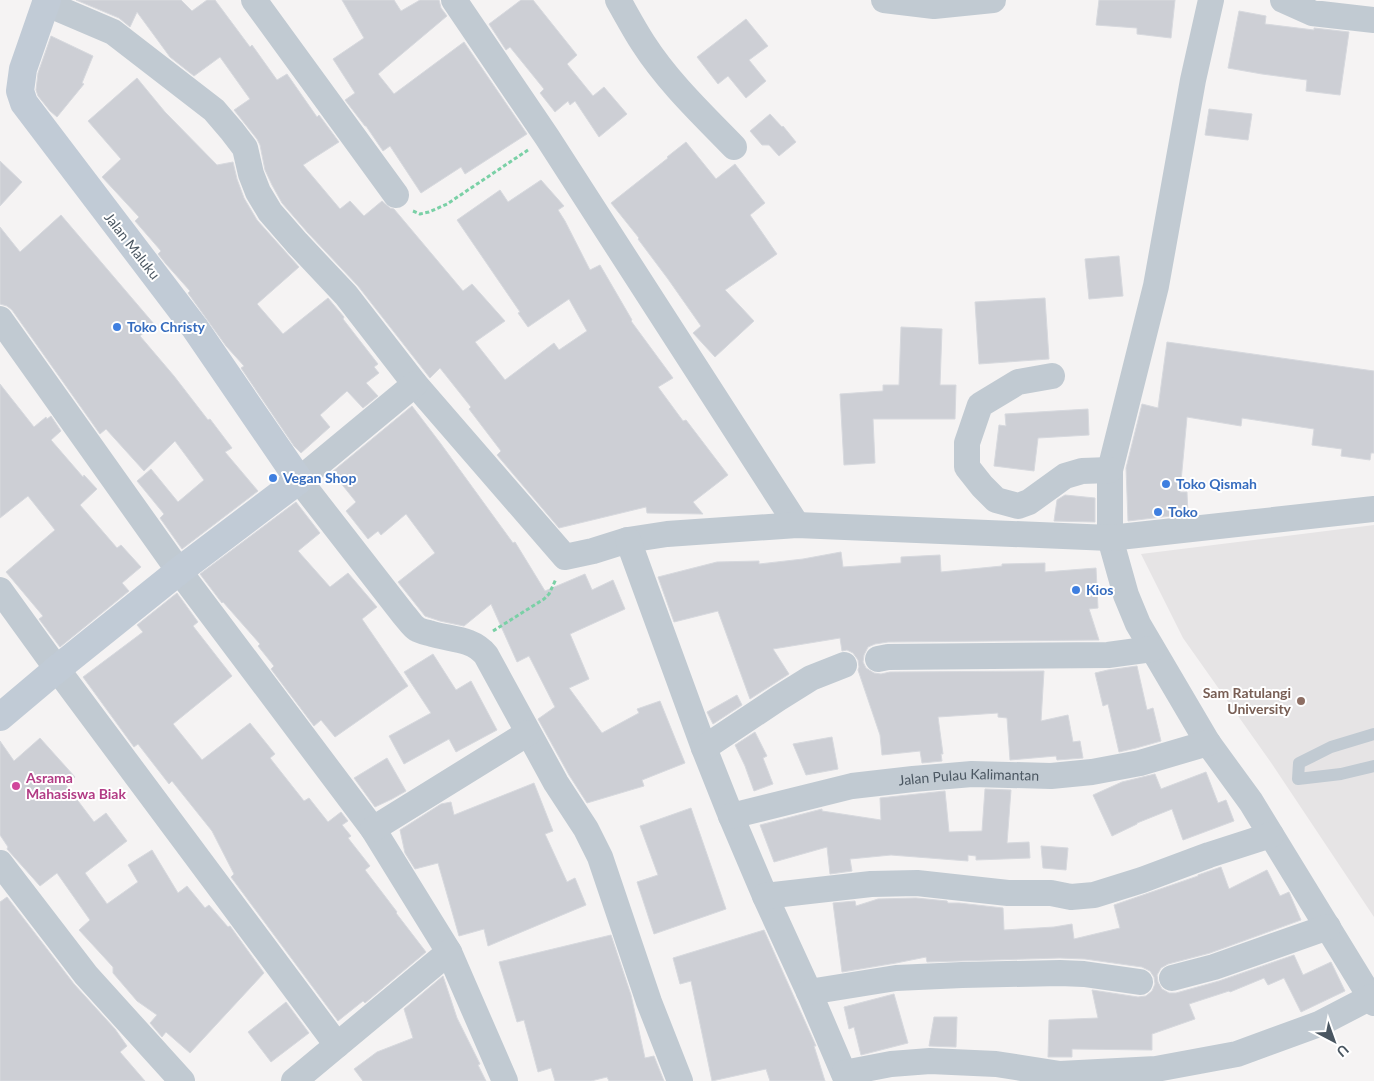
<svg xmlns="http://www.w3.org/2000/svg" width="1374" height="1081" font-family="Lato,sans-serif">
  <rect width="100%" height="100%" fill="#f5f3f3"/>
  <path fill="#e6e4e5" d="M1374,525V917L1272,764L1183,638L1141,554Z"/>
  <path fill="#cdcfd5" stroke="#d7d9de" d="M76,0H181L192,11L207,0H215L250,47L252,45L277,80L287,74L317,117L319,115L339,142L303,165L340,209L350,201L364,216L382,201L390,208L394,209L463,291L472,284L505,321L475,342L505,380L554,343L559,350L587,331L569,299L528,327L518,313L520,312L457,220L500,190L508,202L541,180L564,206L558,210L565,221L590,270L600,265L632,320L631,321L673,378L658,387L683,421L686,420L728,475L693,502L703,514L647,513L646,507L559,528L497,455L501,451L469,409L471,407L440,368L430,378L358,286L308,233L282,203L272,185L265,170L260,145L257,139L234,110L250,99L220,57L194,76L170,57L137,12L130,27L119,18Z
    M342,0H394L401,11L420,0H439L441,8L447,16L378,74L394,94L464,42L527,134L465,174L461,167L421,193L390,146L383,151L366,126H365L345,100L355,93L333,59L364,38Z
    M521,0H533L577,55L567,64L593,96L604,87L627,114L599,137L575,101L570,105L568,101L555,112L540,93L544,89L510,47L506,50L489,24Z
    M1099,0H1175L1171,38L1137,34V28L1096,25Z
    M1239,11L1266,16L1265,24L1314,30V28L1349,32L1340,95L1306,91L1307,80L1262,74L1228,68Z
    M746,19L768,46L749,60L766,81L746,98L728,76L718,84L697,57Z
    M51,36L93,56L82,83L84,84L57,117L50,111L38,96L36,90L38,73Z
    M137,78L165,112L217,165L233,162L237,179L244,198L257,220L299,267L257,304L283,334L328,298L344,317L343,319L378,364L374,367L379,373L366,383L378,396L363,408L347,391L320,415L330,427L301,453L294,446L241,368L244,366L226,346L188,293L190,291L166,264L158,254L161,251L135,221L139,217L102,177L121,159L88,121Z
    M1209,109L1252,114L1248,140L1205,135Z
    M770,114L782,127L783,126L796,142L779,156L769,145H762L750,131Z
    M686,142L716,179L735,164L765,203L750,215L777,254L725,290L754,321L715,357L693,333L701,326L668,279L638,239L639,238L611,203L668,158L667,157Z
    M0,161L22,182L0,206Z
    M61,215L154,324L140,336L174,376L208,420L210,419L232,448L225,452L258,491L182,549L160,518L164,514L137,481L151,469L178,502L204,480L175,441L144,471L106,429L100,434L12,310L7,306L0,304V227L20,252Z
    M1119,256L1123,296L1089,299L1085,259Z
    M1045,298L1049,359L979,364L975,302Z
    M901,327L942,329L940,385H956L955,419H873L875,463L844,465L840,394L883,391V385H899Z
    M1167,342L1374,371V453H1371L1370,460L1341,456L1342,449L1312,445L1314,429L1242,418L1241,426L1187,417L1180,492H1187L1188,514L1128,521L1126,468L1142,404L1158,408Z
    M0,384L34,427L46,417L47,419L51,416L61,431L51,440L83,477L84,475L97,489L80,505L117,548L121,545L141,567L122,583L129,591L60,647L39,619L43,616L6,572L55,530L28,496L0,518Z
    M412,406L441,444L513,543L515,542L545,591L585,574L592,590L613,580L625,609L570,634L589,679L569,688L602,733L639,713L637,709L660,701L685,763L642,780L644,786L587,803L569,775L538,719L555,707L529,656L517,662L491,604L464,626L440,621L425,616L398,582L435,553L406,514L381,535L378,531L368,539L346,511L356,502L332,472Z
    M1088,409L1089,435L1038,438L1034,471L994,466L999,425L1006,426L1005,414Z
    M1065,495L1095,498V522L1054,521L1057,500Z
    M296,502L320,533L298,551L330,587L348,573L377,607L362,619L408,686L335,737L321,720L314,726L271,669L274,666L258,646L260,644L223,602L222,603L200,574Z
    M841,552L843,567L901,563V557L940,555L941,572L1002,566V564L1045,563V572L1096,568L1098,608L1089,609L1099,640L888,642L875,644L868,647L864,655L863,662L866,668L874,673L881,674L890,672L1044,671L1041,721L1068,715L1073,742L1080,741L1083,758L1057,760L1056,756L1010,760L1007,718L998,717V713L938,717L943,754H941L942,761L922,763L920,751L882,755L880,735L858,670L859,667L858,660L853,653L847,650L842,651L840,638L773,649L789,674L750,699L718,611L674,622L658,577L717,562L759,561V564L803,559Z
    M177,593L198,622L193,626L232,676L173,724L202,760L250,723L275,754L270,758L304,801L309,798L328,822L341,812L348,821L342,825L351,836L348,838L370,866L365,870L397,912L396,913L426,952L365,1003L363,1001L338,1021L231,877L234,874L212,831L172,781L169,784L138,744L134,747L83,677L143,632L137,625Z
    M433,654L456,690L471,681L497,730L456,752L449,739L404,764L389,736L431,713L404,672Z
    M1137,666L1147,710L1153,708L1161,741L1136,748L1119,752L1108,704L1103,706L1095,673L1108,670Z
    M737,695L742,705L713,724L707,712Z
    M755,732L767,756L763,758L773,784L754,791L745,766L735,745Z
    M832,737L838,769L806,775L793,744Z
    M40,738L75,777L66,785L94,822L106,813L127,841L85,873L107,904L138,882L128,865L152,850L178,893L187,886L205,908L209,905L228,927L230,926L264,973L190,1053L166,1032L162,1037L150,1023L157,1015L137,1001L113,973V967L79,930L90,920L57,873L40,886L7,849L8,847L0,835V741L14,761Z
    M387,758L406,791L392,799L375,807L354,778Z
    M1206,772L1218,803L1226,800L1234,821L1183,840L1172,809L1137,823V824L1112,836L1093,795L1122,782L1155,774L1161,789Z
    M534,783L553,831L545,834L567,882L575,878L586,905L488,946L484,929L459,936L438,863L415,869L405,853L400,830L441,804L451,802L454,815Z
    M985,789L1011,790L1007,843L1029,842L1030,858L976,860V856L968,855V861L891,855L850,859L852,871L830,874L827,847L774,862L760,825L822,809V811L881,820L880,798L945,791L949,832L982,831Z
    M691,808L726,909L654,934L637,882L658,875L640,826Z
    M1041,846L1068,848L1066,870L1043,868Z
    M1221,867L1229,889L1267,870L1280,896L1289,892L1301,920L1210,953L1168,964L1161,968L1157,975L1158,982L1162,989L1169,993H1176L1219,981L1294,955L1303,975L1331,962L1345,991L1301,1012L1284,978L1268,985L1264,978L1230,992L1229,991L1189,1004L1195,1019L1152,1034V1050L1072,1049V1057H1048L1049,1020L1098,1018L1092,990L1138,997L1146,996L1152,991L1155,984L1154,977L1150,971L1142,967L1085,959L1060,958L927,962L926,957L896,963L842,972L833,903L855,901L856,906L878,899L916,898L947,901L948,903H959L1003,908L1004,930L1054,927L1072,924L1074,939L1120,928L1114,905L1198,876V875Z
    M7,897L74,984L115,1029L127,1046L120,1052L145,1081H0V902Z
    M764,930L816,1046H814L825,1081H770L766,1069L712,1081L691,981L680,984L673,958Z
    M611,935L631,995L645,1058L654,1056L664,1081H609L607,1077L591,1081H555L551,1068L538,1072L524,1020L517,1022L499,962Z
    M443,976L457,1018L480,1064L478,1065L486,1081H363L354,1069L377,1052L413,1038L404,1009Z
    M894,994L908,1043L861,1055L854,1027L849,1029L844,1007Z
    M286,1002L309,1033L271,1062L248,1032Z
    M934,1017H957L956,1047L929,1046Z"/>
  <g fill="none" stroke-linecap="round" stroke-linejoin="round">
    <path stroke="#7ad0a6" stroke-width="3" stroke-dasharray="4 2.5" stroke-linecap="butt" d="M413,211L420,214L429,212L447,204L528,150
      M493,631L544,599L549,594L556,579"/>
    <path stroke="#c1cad2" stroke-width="12" d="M1374,734L1331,747L1299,763L1298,779L1341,774L1374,766"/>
    <g stroke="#c1cad2" stroke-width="26">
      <path d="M254,0L396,195"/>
      <path d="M454,0L547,137L797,525"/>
      <path d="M618,0C626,14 634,29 643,43C668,82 702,114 734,147"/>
      <path d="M884,0L934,6L993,0"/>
      <path d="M1211,0L1193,80L1156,286L1110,470V538L1126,595L1138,624L1208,743L1251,802L1374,1003"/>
      <path d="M1283,0L1312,13L1374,20"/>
      <path d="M45,3L113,32L214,110L232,131L245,148L251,174L258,192L270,212L297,243L346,295L415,384L565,557L593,551L628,540L667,534L797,525L1110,538L1374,509"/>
      <path d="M0,319L179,571L373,829L449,952L505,1081"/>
      <path d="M1052,376L1018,382L980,405L967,443V467L982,486L996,500L1018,506L1029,502L1065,476L1082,471L1110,470"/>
      <path d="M415,384L299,480L404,615C408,619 412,626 417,629C420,631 425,632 429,633C449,640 471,637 486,655L556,783L586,829L600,857L649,1002L680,1081"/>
      <path d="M628,540L704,748L731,816L765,896L809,992L847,1081"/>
      <path d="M0,590L57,669L337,1045"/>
      <path d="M878,659L888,657L1108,655L1152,649"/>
      <path d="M704,748L779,698L811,678L844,665"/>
      <path id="s1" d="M731,816L852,786L913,779L972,774L1051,776L1092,772L1140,763L1208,743"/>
      <path d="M373,829L528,733"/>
      <path d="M0,863L86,975L182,1081"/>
      <path d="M765,896L871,884L917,883L1008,893H1051L1071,897L1094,895L1142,880L1209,855L1271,835"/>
      <path d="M1172,978L1214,967L1328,927"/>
      <path d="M809,992L896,978L962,975L1060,973L1084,974L1140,982"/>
      <path d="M844,1073L891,1064L930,1061L996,1064L1060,1074L1156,1069L1237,1054L1319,1024L1371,997"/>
      <path d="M294,1081L449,952"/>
    </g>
    <path stroke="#c1cbd6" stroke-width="28" d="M0,717L57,669L179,571L299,480L195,328L24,103L20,91L23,69L47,0"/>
  </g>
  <g fill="#3f7fe0" stroke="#fff" stroke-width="2">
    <circle cx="117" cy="327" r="5"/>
    <circle cx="273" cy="478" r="5"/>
    <circle cx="1166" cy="484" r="5"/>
    <circle cx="1158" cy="512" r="5"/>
    <circle cx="1076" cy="590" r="5"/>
  </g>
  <circle fill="#8d6e63" stroke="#fff" stroke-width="2" cx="1301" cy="701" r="5"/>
  <circle fill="#d1479c" stroke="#fff" stroke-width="2" cx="16" cy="786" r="5"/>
  <g text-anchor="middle" stroke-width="4" stroke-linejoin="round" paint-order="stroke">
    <g font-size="14" fill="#4a5661" stroke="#fff">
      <text transform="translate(132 246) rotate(52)" y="5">Jalan Maluku</text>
      <text dy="5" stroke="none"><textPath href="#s1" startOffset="242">Jalan Pulau Kalimantan</textPath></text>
    </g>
    <g font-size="14" font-weight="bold" fill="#366cbe" stroke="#fff" text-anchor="start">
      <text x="127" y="332">Toko Christy</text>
      <text x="283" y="483">Vegan Shop</text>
      <text x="1176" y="489">Toko Qismah</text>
      <text x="1168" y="517">Toko</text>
      <text x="1086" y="595">Kios</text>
    </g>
    <g font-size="14" font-weight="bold" fill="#785e54" stroke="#fff" text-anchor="end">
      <text x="1291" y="698">Sam Ratulangi<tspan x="1291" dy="16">University</tspan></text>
    </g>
    <g font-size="14" font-weight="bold" fill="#b23c85" stroke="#fff" text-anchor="start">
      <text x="26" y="783">Asrama<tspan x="26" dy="16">Mahasiswa Biak</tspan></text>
    </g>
  </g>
  <g transform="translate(1334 1041) rotate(139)" stroke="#ffffff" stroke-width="4" paint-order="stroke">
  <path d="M0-4L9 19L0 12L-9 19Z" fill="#4a5661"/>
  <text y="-8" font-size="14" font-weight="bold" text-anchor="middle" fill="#4a5661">U</text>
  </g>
</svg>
